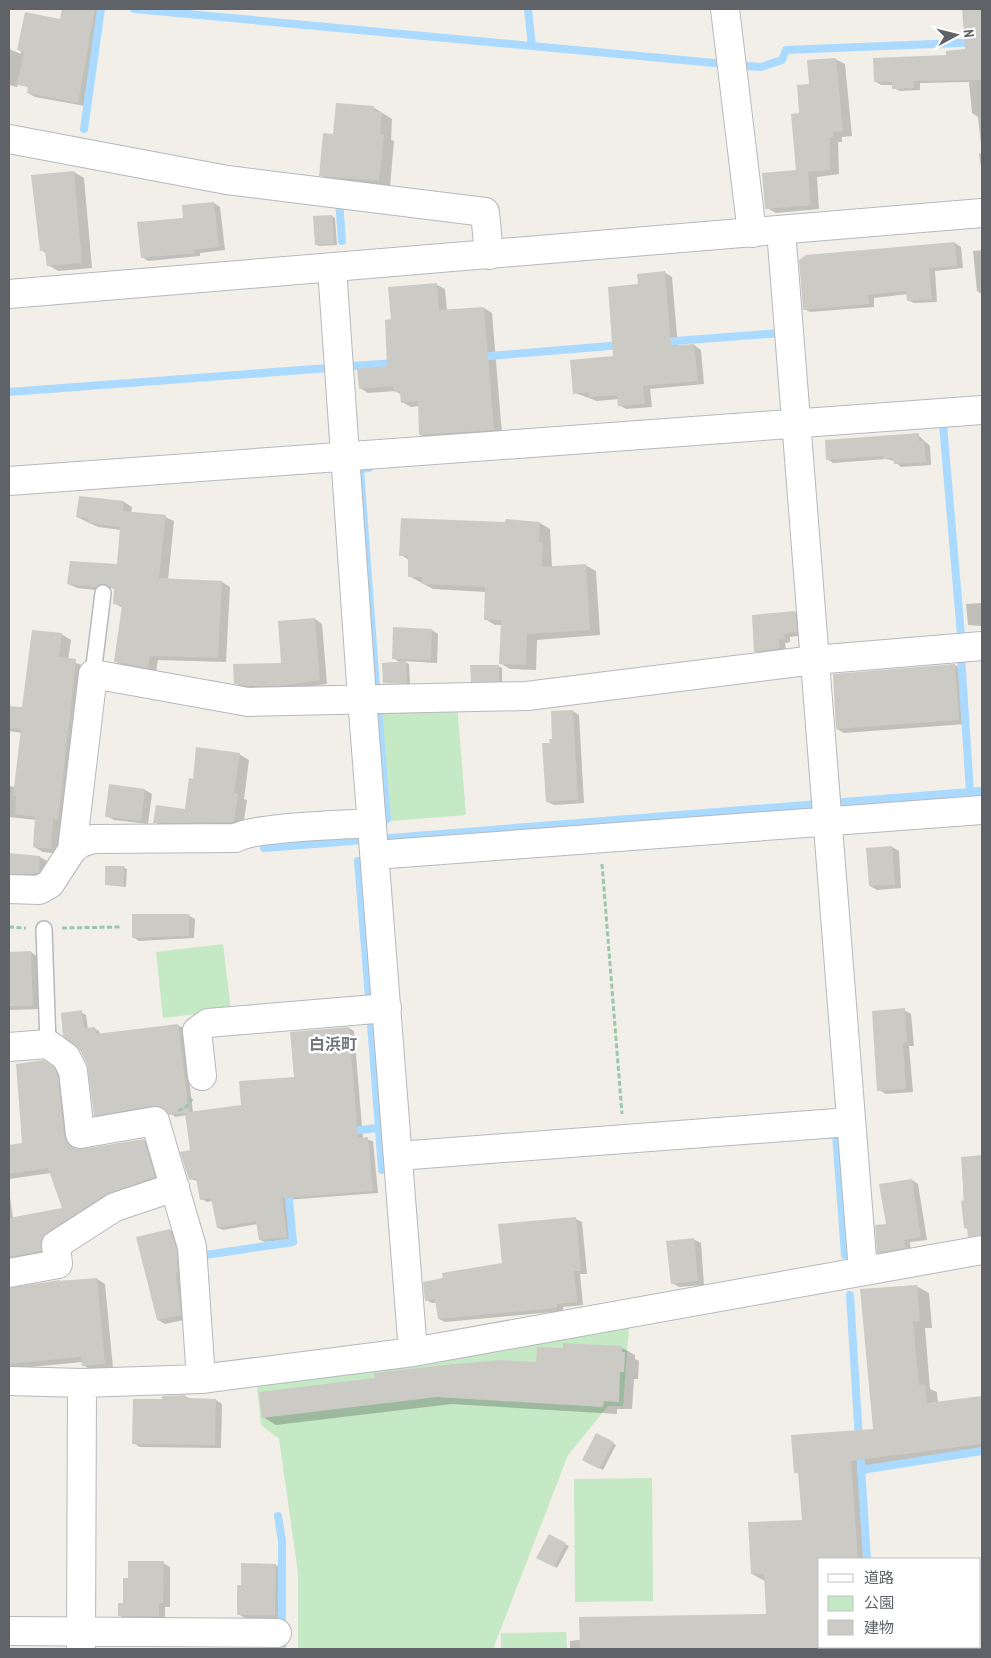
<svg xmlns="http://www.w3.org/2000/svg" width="991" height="1658" font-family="'PT Sans Narrow','Noto Sans JP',sans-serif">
  <rect width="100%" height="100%" fill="#f1efe8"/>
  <path fill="#c5e8c5" d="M457,703L466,815L391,821L381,704Z
    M223,944L231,1010L163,1018L156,952Z
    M629,1327L623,1406H608L568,1455L493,1649H298V1573L279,1439L261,1425L257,1387Z
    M652,1478L653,1601L575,1602L574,1479Z
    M566,1632L567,1649H501V1633Z"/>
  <path fill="#0003" d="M63,9H102L85,106L35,97L28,93L29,88L24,85L22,65L17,87L9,85V49L21,54L20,44L61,21Z
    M964,9H982V153L978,117L972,113L969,82L920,83V90L900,91L893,88V85H881L875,81L966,50Z
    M835,59L845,64L852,136L842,137V142H838L839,174L817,177L819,209L776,213L767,208L797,171L801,114L811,85Z
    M373,107L392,119L391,140L394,141L390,187L331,181L321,175L334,135Z
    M982,153V173L979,154Z
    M74,172L84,178L92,268L58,271L48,265L47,254L41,250Z
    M214,203L220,207L225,250L200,253V256L148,261L142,257L185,219Z
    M332,216L335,218L337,245L319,246L316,244Z
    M955,243L961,247L963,268L935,271L937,302L914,303L908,300V294L874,298V307L810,312L804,309Z
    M982,250V294L977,291L973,251Z
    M664,272L672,277L678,347L694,345L701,350L704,384L650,389L652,407L626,409L619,405V399L597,401L575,393L615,357L639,285Z
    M437,285L445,289L447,311L484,308L492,313L502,434L429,439L421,435L419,406L411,407L402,402V395L395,391L368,393L360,388L388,367L392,321Z
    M918,435L930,446L931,465L901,467L895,461L886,459L833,463L827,459Z
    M124,502L132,507L131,513L165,517L174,521L168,580L222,582L230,587L226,662L158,660L156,672L123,666L115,661L123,608L114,603L115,589L113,587L104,591L77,588L68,584L118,565L121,530L98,527L77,517Z
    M540,523L550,529L552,567L585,565L596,571L600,635L537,640L536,670L510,669L500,663L502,625H495L485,619L486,592L433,589L409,576V560L401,555Z
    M982,603V626L968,625L966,604Z
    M795,612L801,616L803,635L790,637V642L785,643L786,651L761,655L755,651Z
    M315,619L322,624L327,684L287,689L256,690L242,687L235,683L282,664Z
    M432,630L438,634L437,663L403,661L409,664L410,684L384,683L401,663L393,658Z
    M61,634L71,640L68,660L84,666L60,854L43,852L34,847L36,820L9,817V786L15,787L22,733L9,731V707L23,709Z
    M955,665L962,669L966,724L844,733L837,729Z
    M498,666L502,668V682L472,681Z
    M573,711L579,715L584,803L554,805L548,802L551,744Z
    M239,754L249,760L244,799L247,800L243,827L164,828L155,822L187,811L194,780Z
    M145,790L152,794L148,824L114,820L106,816Z
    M892,847L899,851L901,888L877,890L870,886Z
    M9,854L40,857L49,862L48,877L9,878Z
    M123,867L127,869L126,887L107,885Z
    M188,915L195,919L194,938L139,941L133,937Z
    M31,952L38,957L40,1009L9,1010V953Z
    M904,1010L911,1014L914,1046H909L913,1092L886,1094L879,1090Z
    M81,1012L86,1015L88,1029L94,1028L99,1031L100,1034L178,1025L183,1028L193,1112L242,1106L295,1078L349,1028L354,1031L363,1139L373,1141L378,1193L286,1200L291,1239L265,1242L260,1240L258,1224L223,1230L218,1228L213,1201L207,1202L202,1199L198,1181L190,1179L191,1151L187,1115L175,1117L164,1108H158L100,1118L95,1115Z
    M53,1067L62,1074L73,1141L76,1150L144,1140L152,1145L163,1182L49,1256L9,1265V1190L13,1218L64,1209L51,1173L9,1179V1147L23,1145Z
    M982,1156V1229L970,1230L965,1228L962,1158Z
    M912,1180L918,1184L927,1240L910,1242L911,1251L884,1255L878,1252L888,1225Z
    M576,1219L582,1222L587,1274H580L583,1305L563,1307V1311L445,1322L439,1319L437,1303H432L426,1300L444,1279L503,1264Z
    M170,1230L177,1234L188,1319L165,1324L158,1320L137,1238Z
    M693,1239L701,1243L704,1285L679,1287L672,1283Z
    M97,1279L105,1284L113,1368L91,1370L83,1365V1362L9,1369V1288L59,1281Z
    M916,1286L929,1293L932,1328H925L930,1389L937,1392L938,1403L982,1397V1452L863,1468L868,1559H820V1647H873L874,1649H570V1641L767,1616L765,1581L752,1574L803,1521L800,1475L795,1472L874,1430Z
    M622,1348L635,1355V1359L639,1361L638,1379H634L632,1409H617V1414L452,1404L276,1425L263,1417L376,1379L537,1363L564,1350Z
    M185,1396L190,1399L216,1400L222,1404L221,1448L140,1447L133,1443L164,1401Z
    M597,1435L616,1445L603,1470L583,1459Z
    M549,1535L569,1546L557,1568L538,1557Z
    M163,1563L170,1567V1607H165V1620H126L119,1615L124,1604L129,1579Z
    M276,1565L283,1570L282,1619L245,1618L238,1614Z"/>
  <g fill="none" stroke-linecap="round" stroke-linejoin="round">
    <path stroke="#aadaff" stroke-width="8" d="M134,9L715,63
      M528,9L532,46
      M747,66L761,67L782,60L786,50L982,42
      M84,129L101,9
      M337,200H339L342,241
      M662,342L780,333
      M478,357L621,345
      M351,366L396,363
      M9,392L329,368
      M938,424H943L961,635
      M369,468L360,469L376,687
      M961,656L970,792
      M378,709L387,819
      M264,848L982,791
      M358,861L369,998
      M371,1024L382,1170
      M349,1131L379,1128
      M828,1135L836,1134L845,1255
      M205,1255L293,1242L288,1188
      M850,1295L859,1440
      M860,1451L867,1559
      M861,1470L982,1451
      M278,1516L282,1541V1649
      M873,1647V1649"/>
  </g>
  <path fill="#cccac5" d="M62,9H95L78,103L27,93L28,87L17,85L24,52L17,50L25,12L60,19Z
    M962,9H982V80L914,81V88L892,89V82H874L873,58L946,55V51L965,49Z
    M836,58L843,131L833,132V137H830V170L808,172L811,205L765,209L762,173L796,170L791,114L799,113L797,85L809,84L807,60Z
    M336,103L374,106V111L382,112L380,134H384L379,181L319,176L323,133L333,134Z
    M74,171L82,263L47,266L45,251H40L31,175Z
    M214,202L219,247L194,250L195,253L141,258L137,222L183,218L182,205Z
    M332,215L334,244L315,245L313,216Z
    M955,242L957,266L929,268L932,299L907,301L906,291L868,295L869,304L803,310L799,260L806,255Z
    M665,271L671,346L694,344L698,381L643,386L645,404L618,406L617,395L589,397V392L573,394L570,360L613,356L608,287L638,284L637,274Z
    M437,283L439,310L484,307L494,430L419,435L418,401L401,403L400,391L394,392L393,386L359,389L357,369L387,366L385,320L391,319L388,287Z
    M919,433V441H924L926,462L894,464L893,458L883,459V456L826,460L825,440Z
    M79,496L124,501L123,511L166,515L159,578L222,581L218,658L150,656L148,668L114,662L122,605L113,604L114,589L104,584L96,587L67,584L70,561L117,564L120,527L88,523L89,519L76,517Z
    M401,518L505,522L506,519L540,522L539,542H543L542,567L586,564L590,630L527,634L526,665L499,664L501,620H484L485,587L422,584V577H408V556H399Z
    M795,611L797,632L784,634L785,639L779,640L780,648L754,652L752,615Z
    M315,618L320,680L279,686H248L234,684L233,664L281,663L278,621Z
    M393,627L432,629L431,660L392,659Z
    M32,630L62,633L59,657L76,659L58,820L53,819L51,849L33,847L35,817L15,814L16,796H13L21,729L9,728V706L22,707Z
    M406,661L407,683H383L382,663Z
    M955,664L959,720L836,729L833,674Z
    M470,665H499V681L471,682Z
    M573,710L578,800L546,802L542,743H550L549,739H552L551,711Z
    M196,747L240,753L234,793L238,794L234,822L153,823L156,805L185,809L189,778L193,779Z
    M109,784L145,789L141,821L105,817Z
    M892,846L895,885L869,886L866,848Z
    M9,853L40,856L39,872L35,874H9Z
    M105,866H124V886L105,885Z
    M132,914H189V936L132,938Z
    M31,951L33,1006H9V952Z
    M905,1008L907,1042L903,1043L906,1089L877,1091L872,1011Z
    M82,1010L84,1028L95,1027L96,1034L178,1024L189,1112L241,1105L239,1081L294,1077L290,1032L349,1027L358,1138L368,1137L373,1191L282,1198L287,1237L259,1240L256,1221L217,1228L211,1198L200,1200L196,1178L189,1180L180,1152L190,1150L185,1113L169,1115L160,1106H152L94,1116L87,1064L80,1050L63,1036L61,1013Z
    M44,1060L54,1067L58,1076L64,1136L68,1144L75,1149H83L144,1139L155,1177L107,1194L48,1232L42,1239L41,1251L9,1257V1218L62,1208L48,1168L9,1174V1145L22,1143L16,1064Z
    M982,1155V1235L968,1237L967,1228H964L961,1201L964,1200L961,1157Z
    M912,1179L921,1237L904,1240L906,1248L877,1253L875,1225L886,1224L879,1184Z
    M576,1217L581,1271H574L577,1302L557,1304V1308L438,1319L435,1299L425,1301L423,1282L443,1278L442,1273L502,1263L498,1224Z
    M170,1229L177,1250L178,1272L176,1273L181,1315L157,1320L136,1237Z
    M694,1238L698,1281L671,1284L666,1241Z
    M97,1278L105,1364L82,1366L81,1357L9,1364V1288L60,1280V1281Z
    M917,1285L920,1321L913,1322L919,1385L925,1384L927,1403L982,1396V1444L851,1461L858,1559H820V1649H580L579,1617L766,1614L764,1574H751L748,1522L802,1520L798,1473H794L791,1435L873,1429L860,1289Z
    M563,1343L622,1346V1352H625L624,1372H620L619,1402L604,1401L603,1407L437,1397L262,1418L259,1392L375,1378L374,1373L444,1365L501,1360L536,1362L537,1347L563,1348Z
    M185,1395V1398L216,1399L215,1445L132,1444L133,1399H162V1396Z
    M596,1433L614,1442L599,1469L582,1460Z
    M549,1534L566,1543L554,1567L536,1558Z
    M128,1561H164L163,1603H159V1616H118V1603H123V1578H128Z
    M241,1563L276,1564L275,1615H237V1585H241Z"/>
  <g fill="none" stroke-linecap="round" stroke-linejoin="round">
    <g stroke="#b5b8bc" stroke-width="18">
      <path id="service" d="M93,674L103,593
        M44,929L48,1044"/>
    </g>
    <g stroke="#b5b8bc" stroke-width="30">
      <path id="minor" d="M725,9L752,233
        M9,139L227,180L485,212L489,255
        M781,230L863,1271
        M332,268L362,698L413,1352
        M9,481L982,410
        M72,850L93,674L248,702L527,696L814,660L982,646
        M375,855L982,810
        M9,889L39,890L50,884L72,850L81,843L93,839L236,838C253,827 346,825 372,823
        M9,1047L48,1044L66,1057L73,1071L80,1134L155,1121L192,1247L201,1379
        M202,1076L197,1031L208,1023L387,1008
        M398,1156L850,1122
        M9,1273L58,1264L56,1245L115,1207L175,1187
        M9,1381L82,1383L201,1379L413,1352L982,1250
        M9,1631L277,1633
        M81,1649L82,1383"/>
    </g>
    <g stroke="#b5b8bc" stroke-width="30">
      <path id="tertiary" d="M9,294L982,213"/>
    </g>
    <path stroke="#9cc7a9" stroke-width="3" stroke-dasharray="5 2.5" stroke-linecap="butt" d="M602,864L622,1114
      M9,927L26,928
      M62,928L121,927
      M178,1111L186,1107L192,1099"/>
    <use href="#service" stroke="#fff" stroke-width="15"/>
    <use href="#minor" stroke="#fff" stroke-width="28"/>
    <use href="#tertiary" stroke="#fff" stroke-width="28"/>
  </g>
  <g text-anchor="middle" stroke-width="5" stroke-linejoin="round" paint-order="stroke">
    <g font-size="16" font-weight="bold" fill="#70757a" stroke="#fff">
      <text x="333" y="1050">白浜町</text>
    </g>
  </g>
  <rect width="991" height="1658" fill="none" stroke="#5f6368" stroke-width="20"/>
  <rect x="818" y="1558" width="162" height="90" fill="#ffffff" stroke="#bfc1c3"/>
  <rect x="828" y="1574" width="25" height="8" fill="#ffffff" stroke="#bfc1c3"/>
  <text x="864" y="1583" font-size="15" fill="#5f6368">道路</text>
  <rect x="828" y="1596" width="25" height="15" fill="#c5e8c5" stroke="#bfc1c3"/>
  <text x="864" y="1608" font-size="15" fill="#5f6368">公園</text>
  <rect x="828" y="1620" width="25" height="15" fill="#cccac5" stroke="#bfc1c3"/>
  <text x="864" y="1633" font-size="15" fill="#5f6368">建物</text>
  <g transform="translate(956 35) rotate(83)" stroke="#ffffff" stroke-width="4" paint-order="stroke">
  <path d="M0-4L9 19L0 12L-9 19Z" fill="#5f6368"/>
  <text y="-8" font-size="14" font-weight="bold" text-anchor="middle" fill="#5f6368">N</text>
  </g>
</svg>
